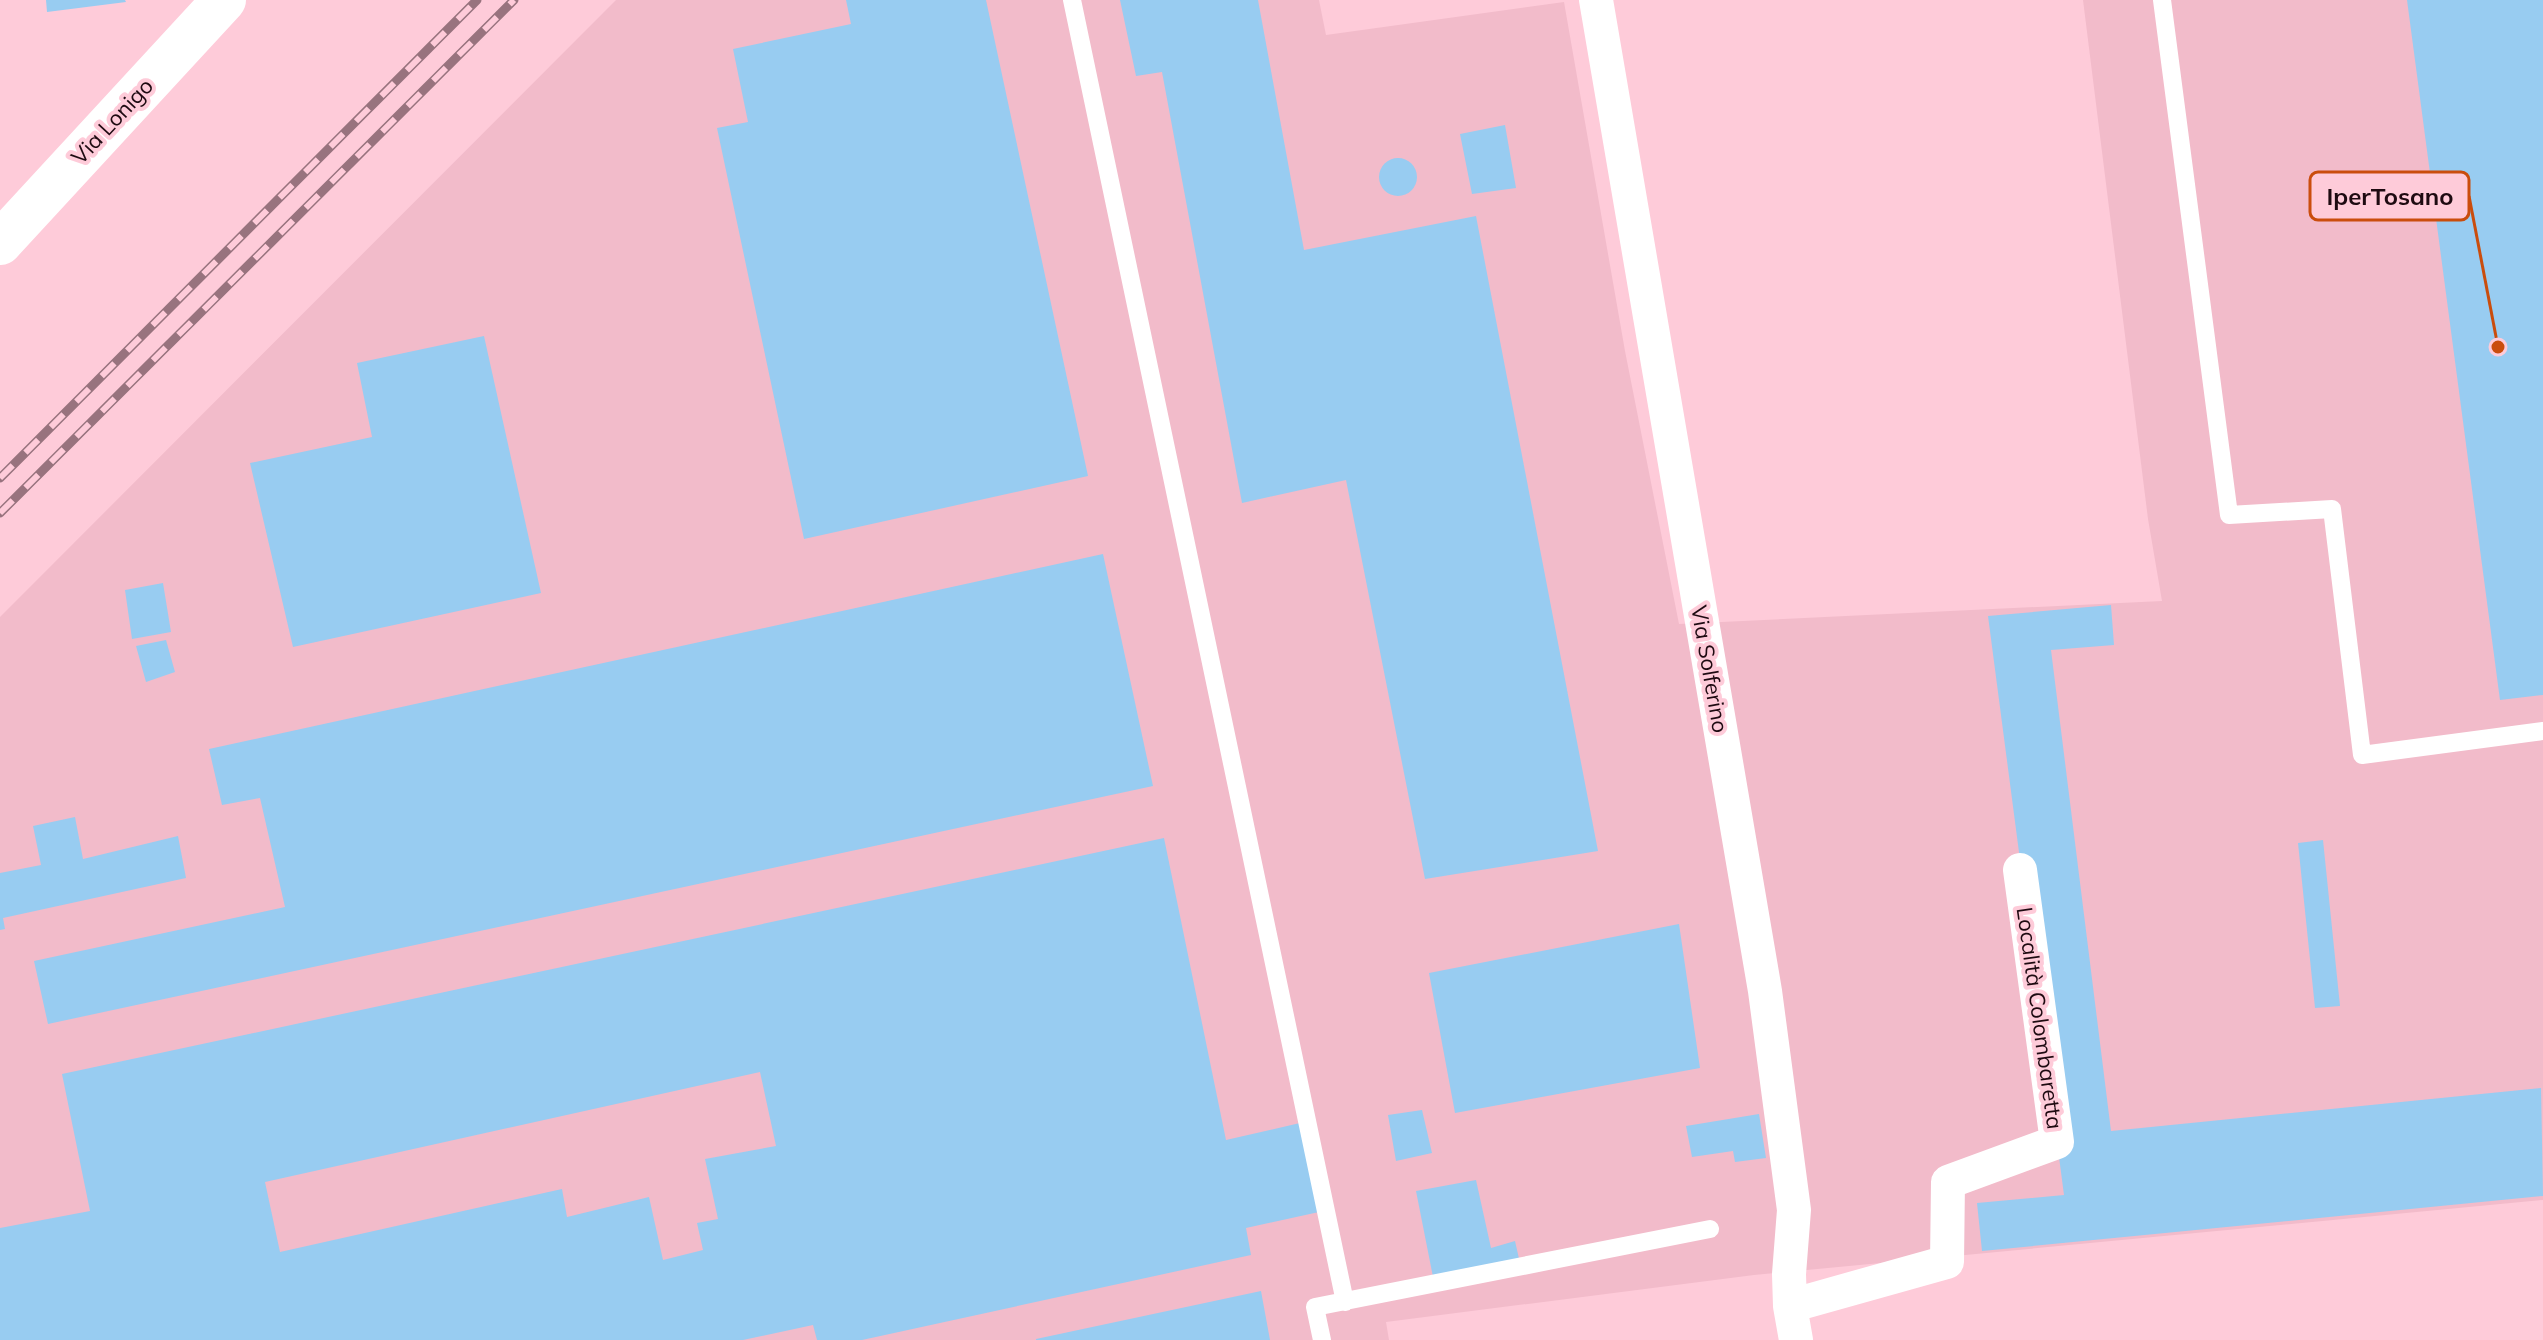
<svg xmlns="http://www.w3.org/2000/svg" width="2543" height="1340" font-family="Mulish,sans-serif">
  <rect width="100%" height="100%" fill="#fecbd9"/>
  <path fill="#f2bbca" d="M616,0H1319L1326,35L1564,2L1625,351L1679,624L2162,601L2148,519L2083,0H2543V1200L1754,1275L1386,1322L1389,1340H0V617Z"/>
  <path fill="#98ccf1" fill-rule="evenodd" d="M46,0H125L126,2L47,12Z
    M846,0H986L1088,476L804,539L717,128L748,122L733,49L851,24Z
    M1120,0H1258L1304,250L1476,216L1598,851L1425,879L1346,480L1242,503L1162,72L1136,76Z
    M2407,0H2543V695L2500,700Z
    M1505,125L1516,188L1472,194L1460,134Z
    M1379 177a19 19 0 1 1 38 0a19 19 0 1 1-38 0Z
    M484,336L541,593L293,647L250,463L372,437L357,363Z
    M1103,554L1153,786L48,1024L34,961L285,907L260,798L222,805L209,749Z
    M163,583L171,632L132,639L125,590Z
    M2111,605L2114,645L2051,650L2111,1131L2541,1088L2543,1196L1982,1251L1977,1203L2064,1195L1988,616Z
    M166,640L175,672L146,682L136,646Z
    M75,817L83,859L178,836L186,878L3,918L5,929L0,930V873L41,865L33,826Z
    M1164,838L1226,1140L1300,1123L1319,1212L1246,1228L1251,1255L862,1340H817L813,1325L743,1340H0V1228L90,1211L62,1074ZM760,1072L776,1146L705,1159L718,1219L697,1223L703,1250L663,1260L649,1197L567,1217L562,1189L280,1252L265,1182Z
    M2323,840L2340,1006L2315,1008L2298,843Z
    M1679,924L1700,1068L1455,1113L1429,973Z
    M1422,1110L1432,1153L1396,1161L1388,1115Z
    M1759,1114L1766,1158L1735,1162L1733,1151L1692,1157L1686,1126Z
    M1476,1180L1491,1248L1515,1241L1520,1263L1434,1282L1416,1191Z
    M1261,1291L1270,1340H1036V1339Z"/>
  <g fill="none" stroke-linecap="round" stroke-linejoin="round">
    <path stroke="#fff" stroke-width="18" d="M1072,0L1345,1302
      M2162,0L2229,515L2332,509L2362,755L2543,731
      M1322,1340L1315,1307L1710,1229"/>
    <path stroke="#fff" stroke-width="34" d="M1596,0L1765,991L1794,1210L1789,1274L1790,1306L1796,1340
      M1790,1306L1947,1262L1948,1182L2057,1142L2020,870"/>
    <path stroke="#fff" stroke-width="44" d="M0,243L224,0"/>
    <g stroke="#98737e" stroke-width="9">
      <path id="rail" d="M0,478L477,0
        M0,513L514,0"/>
    </g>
    <use href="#rail" stroke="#fecbd9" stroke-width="6" stroke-dasharray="18" stroke-linecap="butt"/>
  </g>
  <g text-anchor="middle" stroke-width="8" stroke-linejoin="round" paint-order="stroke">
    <g font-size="22" fill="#1e0a11" stroke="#fecbd9">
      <text transform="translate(112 121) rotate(-47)" y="8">Via Lonigo</text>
      <text transform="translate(1710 669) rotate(80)" y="8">Via Solferino</text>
      <text transform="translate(2040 1018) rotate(82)" y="8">Località Colombaretta</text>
    </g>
  </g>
  <path fill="none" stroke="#ca4d0d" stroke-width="3" d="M2498 347L2469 196"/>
  <circle fill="#ca4d0d" stroke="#fecbd9" stroke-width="3" cx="2498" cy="347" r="8"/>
  <rect fill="#fecbd9" stroke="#ca4d0d" stroke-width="3" x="2310" y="172" width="159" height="48" rx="8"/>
  <g font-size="24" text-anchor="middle" font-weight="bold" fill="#1e0a11">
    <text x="2390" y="205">IperTosano</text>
  </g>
</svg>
